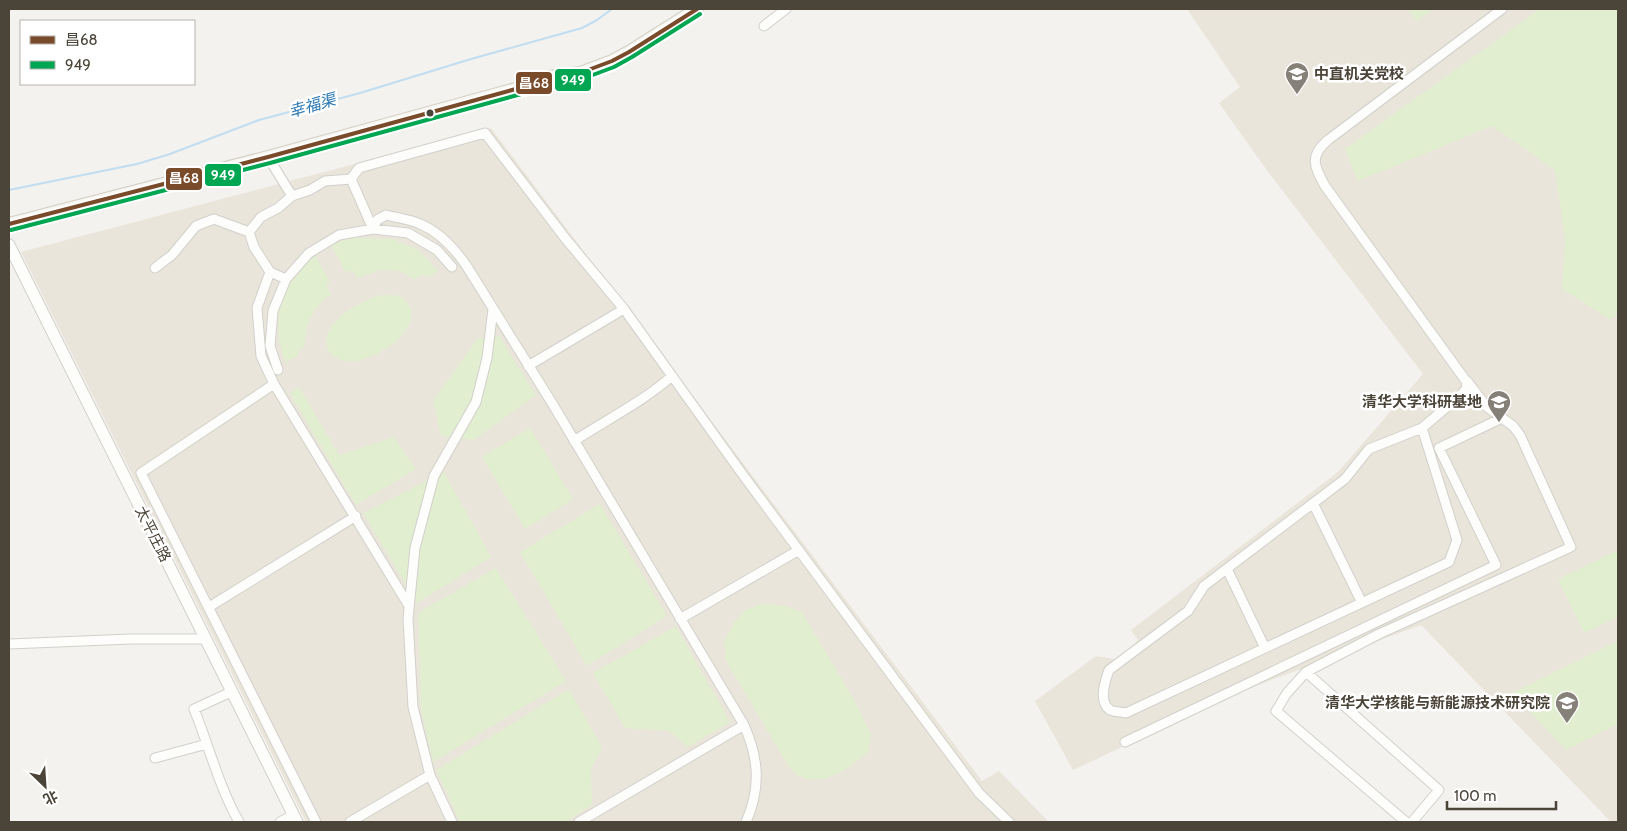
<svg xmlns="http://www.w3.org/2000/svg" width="1627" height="831" font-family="Cabin,'Noto Sans SC',sans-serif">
  <rect width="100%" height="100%" fill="#f4f2ee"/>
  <path fill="#eae5da" d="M1187,9H1618V822H1611L1421,625L1239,692L1073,770L1035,701L1096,656L1119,660L1138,640L1131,630L1338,472L1423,374L1266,169L1219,103L1240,87Z
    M491,128L982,781L999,771L1049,822H306L21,252Z"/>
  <path fill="#e1eecf" d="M1408,9H1431L1432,10L1417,21Z
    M1540,9H1618V315L1609,319L1562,289L1565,239L1555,170L1492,126L1358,181L1345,149Z
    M349,238L393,239L419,250L438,271L428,277L423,275L415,279L400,271L380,270L357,278L352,270L346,273L331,245Z
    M315,255L330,281L326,285L331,294C312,308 306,324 304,347L298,350V355L286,363C275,338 275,304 291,280C297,270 306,262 315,255Z
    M383,295C393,294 404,295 409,305C422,332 376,359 354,361C347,361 338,361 332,355C309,328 362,298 383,295Z
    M499,336L536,395L474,440L441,436L433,401L478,338Z
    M299,387L339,455L394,437L416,469L356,505L290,394Z
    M530,428L573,499L525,529L482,457Z
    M444,472L491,557L417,603L363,513Z
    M600,504L667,616L587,666L520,552Z
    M1618,550V617L1584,633L1558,579Z
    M496,568L566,681L433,762L421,709L418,613Z
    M764,603L784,606L802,612L857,705L871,735L868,752C850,767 827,787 801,777C797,776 793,771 789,767L726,661L724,642L734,623L745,610Z
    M676,626L730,722L688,747L669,731L625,728L593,673Z
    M1618,641V724L1566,750L1512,693Z
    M569,689L602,747L591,769L592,805L565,822H460L436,770Z"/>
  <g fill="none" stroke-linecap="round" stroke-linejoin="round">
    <path stroke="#c0ddf1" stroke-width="2" d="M9,190L137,164L170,154L259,120L360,93L471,59L582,28L597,20L612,9"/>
    <g stroke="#d2d0cb" stroke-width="11">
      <path id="minor" d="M764,26L786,9
        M268,157L292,196
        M351,179L359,168L485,133L565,238L624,309L743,475L979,793L1009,822
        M373,229L377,220L386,215C397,218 410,219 420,224C440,232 454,248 466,265L552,403L744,725C759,759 761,788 746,822
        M155,268L172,255L196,226L214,219L249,232
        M270,272L257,308L261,356L274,384L409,606
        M286,279L270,272L254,247L249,232L261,217L278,208L292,196L310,190L325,181L351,179L373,229
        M528,366L624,309
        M278,370L270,346L273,311L286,279L309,253L339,235L373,229L408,233L437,250L452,267
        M274,384L141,473L316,822
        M1422,428L1457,540L1449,562L1126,713C1122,712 1114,712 1110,710C1098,702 1105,681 1109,670L1188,611L1204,586L1345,479L1369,449L1422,428L1462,394L1467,387L1466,381L1325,186C1314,166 1309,156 1328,140L1502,9
        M574,441C606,420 644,401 672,376
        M1313,503L1362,603
        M1227,569L1265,648
        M209,607L356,516
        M680,619L799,550
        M9,644L131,639H206
        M1306,672L1439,790L1412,822
        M231,692L194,709C209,746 219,787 239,822
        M1125,742L1496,565L1439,448L1502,418
        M155,758L207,744
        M280,822L293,815
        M350,822L430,775
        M452,822L430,775L413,707L408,619L415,548L434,476L476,402L487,358L493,309
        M579,822L744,725
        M1406,822L1276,711L1287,693L1306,672L1379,634L1571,547L1520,435L1513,426L1487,407L1467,381"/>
    </g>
    <g stroke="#d2d0cb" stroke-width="13">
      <path id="tertiary" d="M9,245L297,822"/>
    </g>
    <g stroke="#d3cfc5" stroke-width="14">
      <path id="secondary" d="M9,224L268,157L523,87L549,77L580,73L612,61L629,52L697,9"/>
    </g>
    <use href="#minor" stroke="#fdfdfc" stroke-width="9"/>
    <use href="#tertiary" stroke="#fdfdfc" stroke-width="11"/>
    <use href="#secondary" stroke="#f7f6f1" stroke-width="12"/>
    <g stroke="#fff" stroke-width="8">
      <path id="bus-1" d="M9,224L268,157L523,87L549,77L580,73L612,61L629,52L697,9"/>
    </g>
    <g stroke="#fff" stroke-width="8">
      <path id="bus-2" d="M11,230L270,163L525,93L551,83L582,79L614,67L632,57L700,14"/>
    </g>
    <use href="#bus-1" stroke="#7a4b2a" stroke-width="4"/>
    <use href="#bus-2" stroke="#00a651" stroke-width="4"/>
  </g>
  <defs>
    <g id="university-pin" transform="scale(1.25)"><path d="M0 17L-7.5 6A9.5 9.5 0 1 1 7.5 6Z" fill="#868178" stroke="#fff"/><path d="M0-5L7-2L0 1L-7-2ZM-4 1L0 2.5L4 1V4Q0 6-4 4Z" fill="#fff"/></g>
  </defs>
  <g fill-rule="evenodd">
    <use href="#university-pin" x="1297" y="74"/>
    <use href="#university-pin" x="1499" y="402"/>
    <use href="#university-pin" x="1567" y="703"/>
  </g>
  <circle fill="#4b4439" stroke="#fff" stroke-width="2" cx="430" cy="113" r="4.5"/>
  <g text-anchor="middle" stroke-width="5" stroke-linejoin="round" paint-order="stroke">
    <g font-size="15" font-weight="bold" fill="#4b4439" stroke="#fff" text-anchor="end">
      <text x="1314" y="79" text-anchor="start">中直机关党校</text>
      <text x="1482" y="407">清华大学科研基地</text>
      <text x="1550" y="708">清华大学核能与新能源技术研究院</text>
    </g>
    <g font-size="15" fill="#4b4439" stroke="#fff">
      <text transform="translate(153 534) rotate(63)" y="5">太平庄路</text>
    </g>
    <g font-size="16" font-style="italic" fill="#2e7ab2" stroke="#fff">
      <text transform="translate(312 105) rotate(-16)" y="6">幸福渠</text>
    </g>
  </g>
  <g stroke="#fff" stroke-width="2">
    <rect x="554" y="68" width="38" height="24" rx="5" fill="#00a651"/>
    <rect x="515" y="71" width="38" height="24" rx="5" fill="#7a4b2a"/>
    <rect x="204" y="163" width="38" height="24" rx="5" fill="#00a651"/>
    <rect x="165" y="167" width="38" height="24" rx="5" fill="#7a4b2a"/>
  </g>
  <g font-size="14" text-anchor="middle" font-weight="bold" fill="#fff">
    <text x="573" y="85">949</text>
    <text x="534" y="88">昌68</text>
    <text x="223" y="180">949</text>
    <text x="184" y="183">昌68</text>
  </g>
  <rect width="1627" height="831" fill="none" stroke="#4b4439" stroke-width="20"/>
  <rect x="20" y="20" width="175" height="65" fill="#ffffff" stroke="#b7b4b0"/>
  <rect x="30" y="36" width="25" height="8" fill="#7a4b2a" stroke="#b7b4b0"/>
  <text x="65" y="45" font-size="15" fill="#4b4439">昌68</text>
  <rect x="30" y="61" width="25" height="8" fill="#00a651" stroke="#b7b4b0"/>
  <text x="65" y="70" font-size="15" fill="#4b4439">949</text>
  <g transform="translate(45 786) rotate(155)" stroke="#ffffff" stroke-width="4" paint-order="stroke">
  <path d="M0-4L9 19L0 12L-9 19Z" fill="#4b4439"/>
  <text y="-8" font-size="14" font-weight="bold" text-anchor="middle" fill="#4b4439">北</text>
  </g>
  <path d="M1447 801v8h109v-8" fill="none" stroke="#4b4439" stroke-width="2.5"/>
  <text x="1454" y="801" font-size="15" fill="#4b4439" stroke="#ffffff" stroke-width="4" paint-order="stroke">100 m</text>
</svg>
